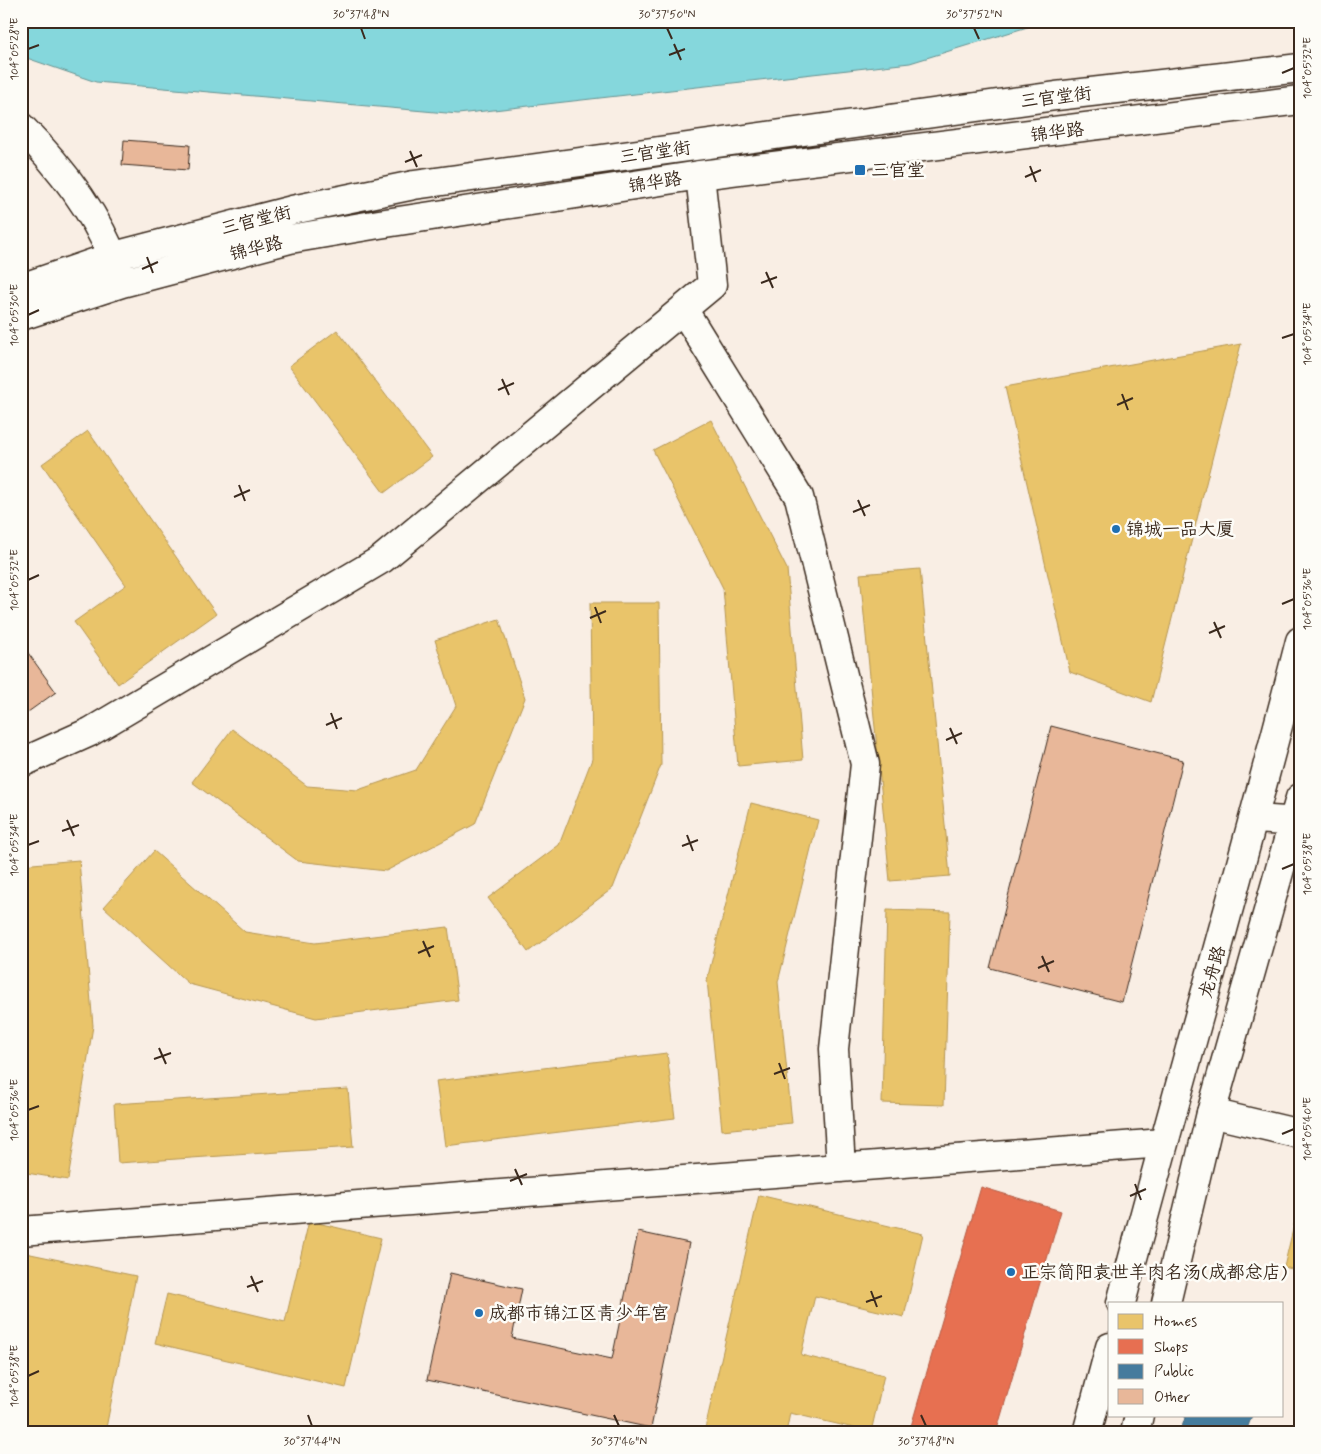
<svg xmlns="http://www.w3.org/2000/svg" width="1321" height="1454" font-family="Mynerve,'LXGW WenKai TC',sans-serif">
  <rect width="100%" height="100%" fill="#f9eee4"/>
  <filter id="ink" filterUnits="userSpaceOnUse"><feTurbulence type="fractalNoise" baseFrequency=".02" numOctaves="2"/><feDisplacementMap in="SourceGraphic" scale="10" xChannelSelector="R" yChannelSelector="G"/><feConvolveMatrix kernelMatrix="1 2 1 2 8 2 1 2 1" color-interpolation-filters="sRGB"/></filter>
  <g filter="url(#ink)">
    <path fill="#85d7dc" stroke="#679290" d="M21,21H1047L910,63L458,114L96,82L21,56Z"/>
    <path fill="#e9c46a" stroke="#b59653" d="M337,330L432,457L384,493L289,366Z
      M1241,344L1151,702L1070,672L1005,387Z
      M711,420L787,569L803,760L738,766L723,588L653,450Z
      M88,431L216,614L118,684L74,622L126,585L42,464Z
      M920,569L950,876L890,881L860,574Z
      M590,603H659L661,765L613,888L528,952L488,898L559,845L592,759Z
      M499,619L525,698L475,824L386,871L298,861L192,782L232,729L307,786L358,790L416,770L456,706L435,640Z
      M751,803L818,820L778,982L792,1123L722,1130L707,980Z
      M154,851L245,932L315,943L448,927L458,1000L316,1018L189,984L104,907Z
      M79,860L93,1026L68,1180L21,1172V1046L24,1030L21,998V865Z
      M887,910L950,912L944,1105L882,1103Z
      M667,1053L675,1118L445,1146L436,1081Z
      M348,1089L353,1147L118,1163L114,1104Z
      M759,1195L923,1234L904,1317L815,1296L801,1355L884,1375L871,1432L790,1413L786,1433H704Z
      M1300,1200V1271L1284,1267Z
      M309,1221L381,1238L346,1388L155,1343L167,1294L285,1322Z
      M21,1252L136,1276L105,1433H21Z"/>
    <path fill="#e76f51" stroke="#b35a42" d="M981,1187L1061,1211L996,1433H909Z"/>
    <path fill="#457b9d" stroke="#426377" d="M1186,1415H1252L1247,1429L1258,1433H1180Z"/>
    <path fill="#e8b799" stroke="#3b2a1e" d="M124,140L190,145L188,170L122,165Z
      M21,643L56,692L21,717Z
      M1051,726L1183,760L1122,1002L990,968Z
      M638,1232L689,1243L651,1428L427,1380L450,1273L522,1289L512,1338L612,1359Z"/>
    <g fill="none" stroke-linecap="round" stroke-linejoin="round">
      <g stroke="#3b2a1e" stroke-width="31">
        <path id="street" d="M21,127C64,170 102,220 121,279
          M683,309L799,497L865,764L834,1049L841,1168
          M21,763L90,732L382,559L712,285L700,175
          M1211,1113L1300,1134
          M21,1231L1163,1143"/>
      </g>
      <g stroke="#3b2a1e" stroke-width="31">
        <path id="secondary" d="M21,288L114,256L292,210L414,185L1056,96L1300,68
          M21,316L122,283L290,239L379,224L700,175L1300,100
          M1255,819L1300,822"/>
      </g>
      <g stroke="#3b2a1e" stroke-width="31">
        <path id="primary" d="M1121,1303C1179,1082 1244,862 1300,641
          M1166,1303L1211,1113L1300,798
          M1087,1433L1110,1347
          M1135,1433L1139,1415"/>
      </g>
      <use href="#street" stroke="#fdfcf7" stroke-width="28"/>
      <use href="#secondary" stroke="#fdfcf7" stroke-width="28"/>
      <use href="#primary" stroke="#fdfcf7" stroke-width="28"/>
    </g>
  </g>
  <path fill="none" stroke="#3b2a1e" stroke-width="2" d="M361,28L365,39M667,28L672,39M974,28L979,39M674,44L681,60M28,49L39,45M669,55L685,49M1282,73L1294,68M410,151L417,167M405,162L422,155M1030,166L1036,182M1025,177L1041,170M147,257L153,273M142,269L158,262M766,272L773,288M761,283L777,277M28,315L39,310M1282,338L1294,334M502,379L509,395M498,390L514,383M1122,394L1128,410M1117,405L1133,398M239,485L245,501M234,497L250,490M858,500L865,516M853,512L870,505M28,580L39,575M1282,604L1294,599M595,607L601,623M590,618L606,611M1214,622L1221,638M1209,633L1225,626M331,713L337,729M326,725L342,718M950,728L957,744M946,740L962,733M67,820L74,836M62,831L79,825M687,835L693,851M28,845L39,841M682,846L698,840M1282,869L1294,864M423,941L430,957M418,953L434,946M1042,956L1049,972M1038,968L1054,961M159,1048L166,1064M154,1059L171,1053M779,1063L785,1079M774,1074L790,1068M28,1110L39,1106M1282,1134L1294,1129M515,1169L522,1185M510,1181L527,1174M1135,1184L1141,1200M1130,1196L1146,1189M251,1276L258,1292M247,1287L263,1281M871,1291L877,1307M866,1302L882,1296M28,1376L39,1371M308,1415L312,1426M614,1415L619,1426M921,1415L926,1426"/>
  <g fill="#1f6fb2" stroke="#fdfcf7" stroke-width="2">
    <rect x="854" y="164" width="12" height="12" rx="2.5"/>
    <circle cx="1116" cy="529" r="5"/>
    <circle cx="1011" cy="1272" r="5"/>
    <circle cx="479" cy="1313" r="5"/>
  </g>
  <g text-anchor="middle" stroke-width="5" stroke-linejoin="round" paint-order="stroke">
    <g font-size="18" fill="#3b2a1e" stroke="#fdfcf7">
      <text transform="translate(1056 97) rotate(-7)" y="6">三官堂街</text>
      <text transform="translate(1057 132) rotate(-7)" y="6">锦华路</text>
      <text transform="translate(655 152) rotate(-8)" y="6">三官堂街</text>
      <text transform="translate(655 182) rotate(-9)" y="6">锦华路</text>
      <text transform="translate(256 220) rotate(-14)" y="6">三官堂街</text>
      <text transform="translate(256 248) rotate(-14)" y="6">锦华路</text>
      <text transform="translate(1212 972) rotate(-74)" y="6">龙舟路</text>
    </g>
    <g font-size="18" fill="#3b2a1e" stroke="#fdfcf7" text-anchor="start">
      <text x="871" y="176">三官堂</text>
      <text x="1126" y="535">锦城一品大厦</text>
      <text x="1021" y="1278">正宗简阳袁世羊肉名汤(成都总店)</text>
      <text x="489" y="1319">成都市锦江区青少年宫</text>
    </g>
  </g>
  <rect width="1321" height="1454" fill="none" stroke="#fdfcf7" stroke-width="55"/>
  <rect x="1108" y="1302" width="175" height="115" fill="#fdfcf7" stroke="#afa8a0"/>
  <rect x="1118" y="1314" width="25" height="15" fill="#e9c46a" stroke="#afa8a0"/>
  <text x="1154" y="1326" font-size="15" fill="#3b2a1e">Homes</text>
  <rect x="1118" y="1339" width="25" height="15" fill="#e76f51" stroke="#afa8a0"/>
  <text x="1154" y="1352" font-size="15" fill="#3b2a1e">Shops</text>
  <rect x="1118" y="1364" width="25" height="15" fill="#457b9d" stroke="#afa8a0"/>
  <text x="1154" y="1376" font-size="15" fill="#3b2a1e">Public</text>
  <rect x="1118" y="1389" width="25" height="15" fill="#e8b799" stroke="#afa8a0"/>
  <text x="1154" y="1402" font-size="15" fill="#3b2a1e">Other</text>
  <rect x="28" y="28" width="1266" height="1398" fill="none" stroke="#3b2a1e" stroke-width="2"/>
  <g font-size="12" text-anchor="middle" fill="#3b2a1e">
    <text x="361" y="18">30°37'48"N</text>
    <text x="667" y="18">30°37'50"N</text>
    <text x="974" y="18">30°37'52"N</text>
    <text transform="translate(14 49) rotate(-90)" y="4">104°05'28"E</text>
    <text transform="translate(1307 68) rotate(-90)" y="4">104°05'32"E</text>
    <text transform="translate(14 315) rotate(-90)" y="4">104°05'30"E</text>
    <text transform="translate(1307 334) rotate(-90)" y="4">104°05'34"E</text>
    <text transform="translate(14 580) rotate(-90)" y="4">104°05'32"E</text>
    <text transform="translate(1307 599) rotate(-90)" y="4">104°05'36"E</text>
    <text transform="translate(14 845) rotate(-90)" y="4">104°05'34"E</text>
    <text transform="translate(1307 864) rotate(-90)" y="4">104°05'38"E</text>
    <text transform="translate(14 1110) rotate(-90)" y="4">104°05'36"E</text>
    <text transform="translate(1307 1129) rotate(-90)" y="4">104°05'40"E</text>
    <text transform="translate(14 1376) rotate(-90)" y="4">104°05'38"E</text>
    <text x="312" y="1445">30°37'44"N</text>
    <text x="619" y="1445">30°37'46"N</text>
    <text x="926" y="1445">30°37'48"N</text>
  </g>
</svg>
